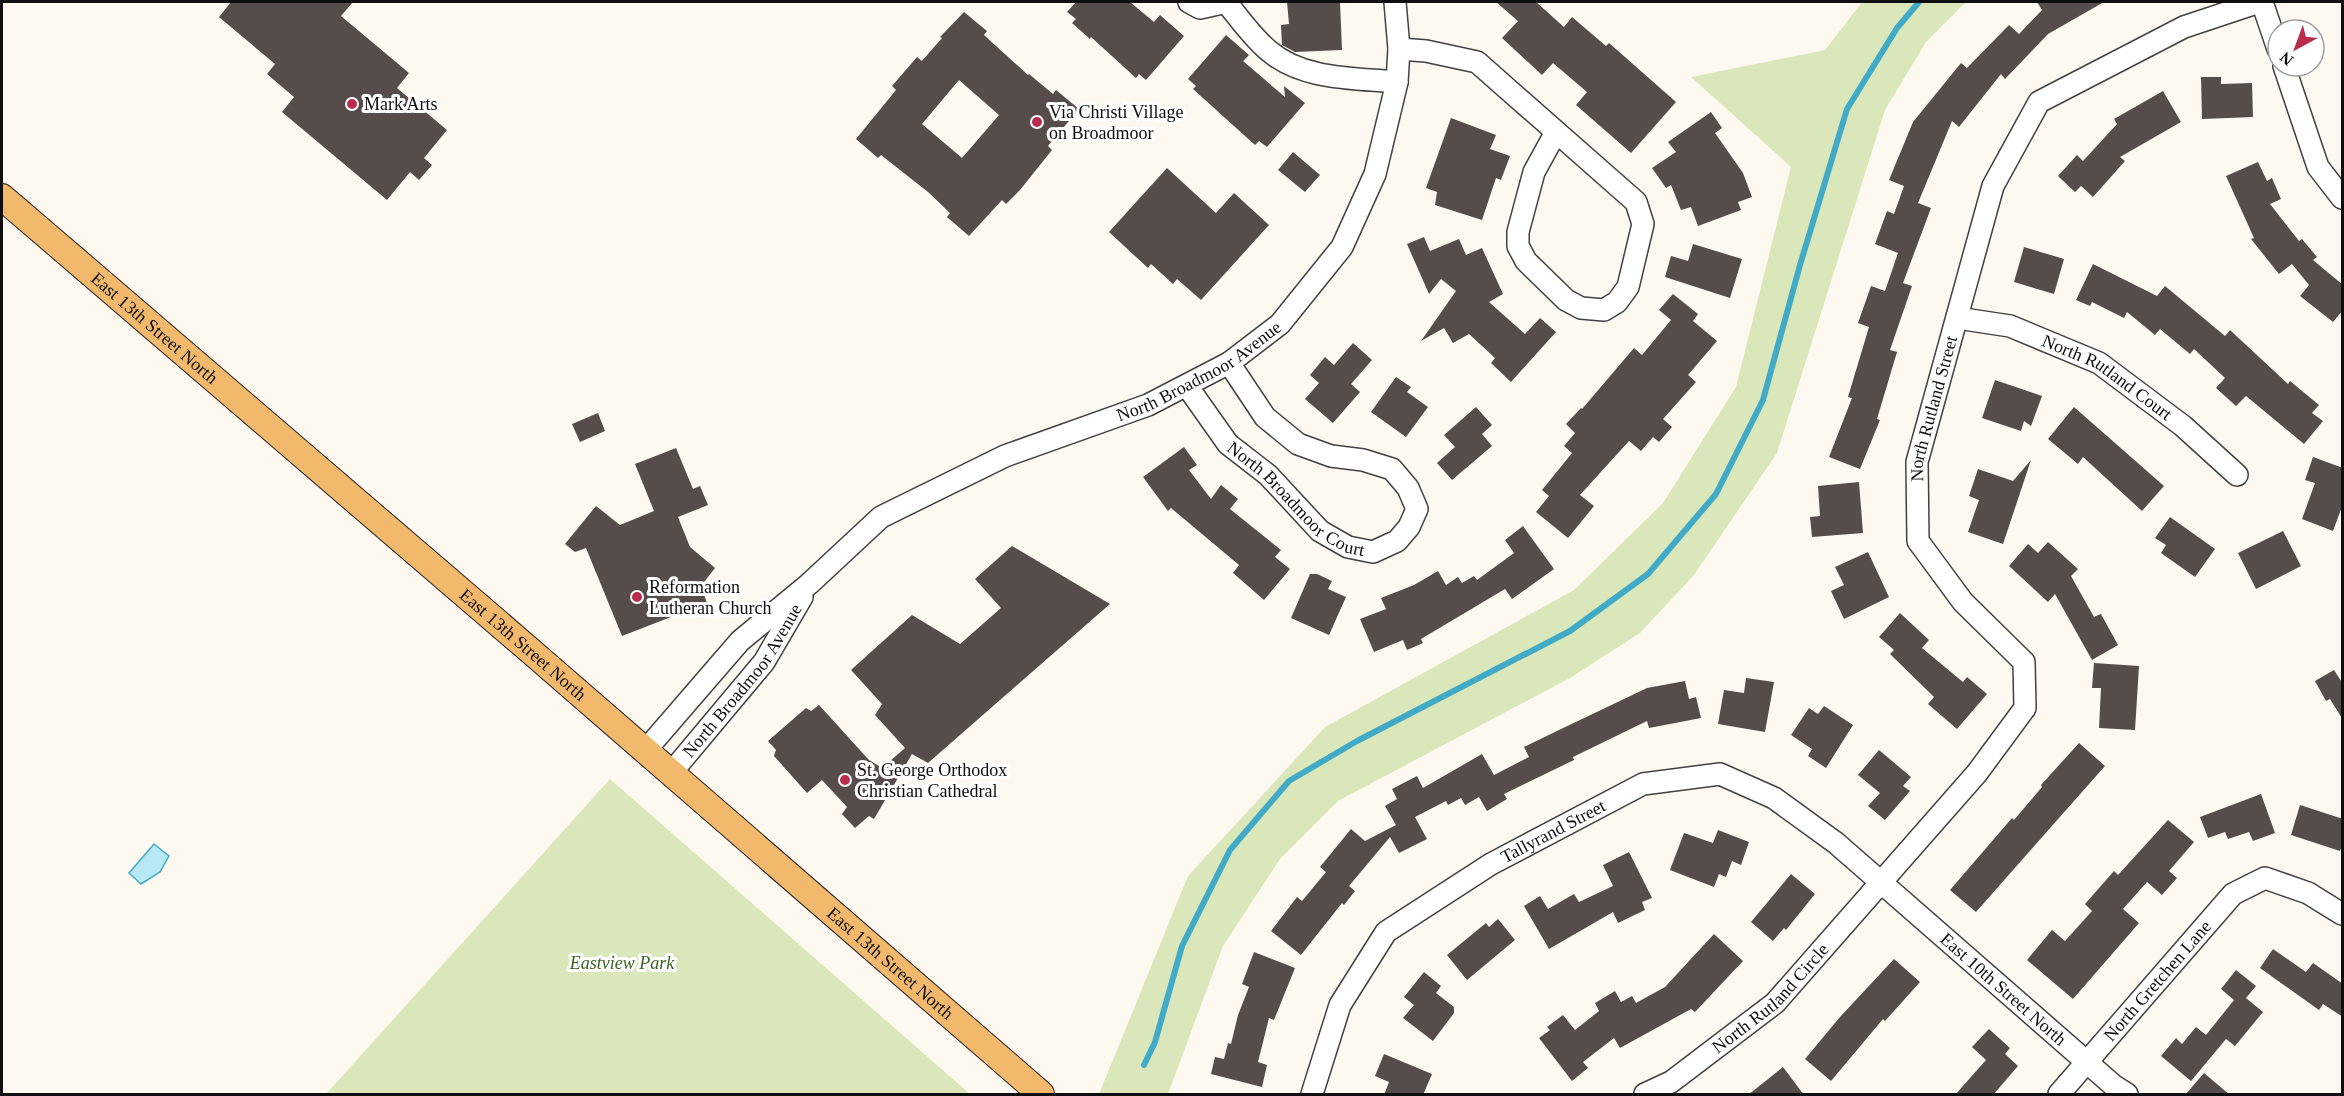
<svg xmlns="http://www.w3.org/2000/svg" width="2344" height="1096" font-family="Georgia,serif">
  <rect width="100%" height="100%" fill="#fef9f0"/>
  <path fill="#dae7bb" d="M1862,2H1966L1926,42L1885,110L1777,453L1694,575L1640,633L1570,678L1338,801L1280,859L1223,946L1168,1094H1099L1188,876L1325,727L1574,590L1663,503L1736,387L1791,167L1691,77L1825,50Z
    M610,779L970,1094H326Z"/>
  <path fill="#b7e8f3" stroke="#41abc7" stroke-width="1.5" d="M154,844L169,856L160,872L141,884L129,873Z"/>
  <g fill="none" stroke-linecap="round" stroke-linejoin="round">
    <path stroke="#41abc7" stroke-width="6" d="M1144,1065L1155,1042L1182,946L1230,850L1289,781L1357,741L1570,631L1648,574L1716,494L1763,400L1800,265L1847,109L1897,28L1919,2"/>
  </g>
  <path fill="#564d4b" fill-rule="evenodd" d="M231,2H353L341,16L409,73L397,88L447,130L424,158L432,165L419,180L410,172L387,200L282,112L294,97L267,74L275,64L219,17Z
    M1076,2H1130L1154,22L1160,15L1184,36L1146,80L1139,74L1136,78L1091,37L1090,39L1072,23L1076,19L1067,12Z
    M1287,2H1340L1342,50L1295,52L1282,45L1281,25L1289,24Z
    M1496,2H1536L1564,27L1572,17L1606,46L1609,43L1676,102L1631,153L1576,105L1587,92L1553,63L1542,75L1502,38L1518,21Z
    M2037,2H2104L2048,34L2005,79L2001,74L1959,127L1952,121L1918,203L1931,208L1903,283L1912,286L1890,350L1897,352L1877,419L1880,420L1860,469L1829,457L1852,398L1848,397L1869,327L1858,323L1871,286L1885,291L1898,253L1875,244L1887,211L1894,214L1904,186L1889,180L1913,122L1961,63L1967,68L2009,25L2019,34L2042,10Z
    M964,12L987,31L984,35L1028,75L1029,74L1053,94L1056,90L1079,109L1048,146L1052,150L1020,190L1006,204L1002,200L969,236L947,217L950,213L928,192L881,155L878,158L856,139L896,90L892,86L917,57L922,61L942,38L940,37ZM959,80L999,115L962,158L922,124Z
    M1226,35L1249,55L1243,61L1285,97L1284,86L1305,103L1267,147L1259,141L1255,145L1193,89L1196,86L1188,79Z
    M2201,77H2221V84L2252,83L2253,117L2202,119Z
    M2163,91L2181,122L2120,157L2125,161L2093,197L2081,186L2075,192L2058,176L2077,155L2083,161L2117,124L2114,119Z
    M1711,112L1722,128L1715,133L1743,173L1752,197L1738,202L1741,210L1698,226L1691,207L1681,210L1671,185L1666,188L1652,168L1676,152L1668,142Z
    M1451,118L1496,135L1490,149L1510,156L1501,180L1496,178L1482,220L1435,205L1437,192L1426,188Z
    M1293,152L1320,175L1305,192L1278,170Z
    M2258,162L2267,181L2272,178L2281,199L2270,204L2299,241L2302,239L2317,257L2313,260L2343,285V310L2333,322L2300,296L2309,285L2292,264L2279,274L2251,239L2254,238L2226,176Z
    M1167,168L1216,213L1234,193L1269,225L1201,300L1177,279L1173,284L1151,264L1148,268L1109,232Z
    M1424,237L1430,251L1459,239L1466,255L1482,248L1503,294L1489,302L1525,334L1540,318L1556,332L1511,382L1491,363L1495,358L1469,334L1453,343L1444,328L1421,341L1456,291L1441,279L1429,294L1407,244Z
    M1693,244L1742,259L1730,298L1665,277L1671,256L1688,261Z
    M2024,247L2064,259L2054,294L2014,282Z
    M2093,264L2157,296L2165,286L2225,336L2230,330L2288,384L2290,381L2319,405L2312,413L2323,421L2304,444L2246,396L2236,406L2216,388L2225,378L2194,349L2190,354L2160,329L2155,335L2127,312L2124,318L2092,302L2090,306L2076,300Z
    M1673,294L1698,314L1693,321L1717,341L1688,375L1696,382L1663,419L1672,427L1659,442L1653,437L1641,451L1629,441L1580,495L1594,506L1568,538L1536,512L1549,496L1542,490L1572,453L1564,446L1575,433L1566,424L1581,408L1582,409L1634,348L1642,355L1671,320L1659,310Z
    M1353,343L1372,360L1351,384L1360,392L1333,423L1305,399L1319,383L1310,375L1325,357L1334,365Z
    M1396,377L1411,387L1407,392L1428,407L1406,437L1371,412Z
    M1995,380L2042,396L2031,426L2024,421L2021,431L1982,418Z
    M1476,407L1492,425L1482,434L1492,446L1452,480L1437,463L1455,447L1444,435Z
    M2074,407L2164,486L2142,511L2083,457L2078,464L2048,439Z
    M598,413L605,431L580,442L572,424Z
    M1184,447L1197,465L1189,470L1211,499L1221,485L1238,499L1230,509L1281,550L1275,557L1290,569L1264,600L1233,573L1239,565L1171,508L1168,511L1143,477Z
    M676,448L693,489L700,486L708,505L678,517L690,547L715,568L701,586L707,603L622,636L586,548L575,552L565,544L596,506L620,525L654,511L635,464Z
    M2313,457L2343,468V504L2333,531L2302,519L2315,483L2305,480Z
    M2031,460L2003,544L1968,532L1979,500L1969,496L1978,469L2013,481Z
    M1859,482L1863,533L1812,537L1810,517L1820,516L1818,486Z
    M2170,517L2215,549L2195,577L2161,553L2166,545L2155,538Z
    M1523,526L1554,569L1512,599L1505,589L1421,639L1423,643L1407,650L1403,640L1374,652L1360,619L1386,609L1381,598L1414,585L1438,571L1446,585L1458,577L1462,583L1474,576L1477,580L1514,553L1505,540Z
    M2283,531L2301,566L2256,589L2238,553Z
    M2048,542L2078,569L2071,576L2094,617L2101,614L2118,645L2092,660L2055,594L2048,602L2009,566L2028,544L2038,553Z
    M1012,546L1110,604L928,763L912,754L874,819L869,816L855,828L842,814L847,807L822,780L807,793L774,756L776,750L768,741L806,708L811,711L819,705L869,760L882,768L905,748L875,715L882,704L851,670L912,615L960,644L1001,608L975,579Z
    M1868,552L1889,597L1844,619L1831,591L1844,585L1835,567Z
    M1310,574H1317L1332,581L1328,589L1346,597L1329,635L1291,618Z
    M1900,613L1929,640L1922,648L1963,682L1967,677L1987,694L1957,729L1928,704L1934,697L1890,654L1894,650L1879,637Z
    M2094,663L2139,666L2135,730L2099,728L2101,688H2092Z
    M2334,670L2343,684V720L2330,699L2326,701L2315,681Z
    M1746,678L1774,682L1765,732L1718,724L1724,690L1744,693Z
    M1685,681L1689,699L1696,697L1701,718L1649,728L1647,721L1573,757L1574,760L1504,794L1507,799L1487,811L1479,797L1465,805L1461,798L1448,805L1446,801L1415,817L1427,839L1399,853L1390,837L1349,886L1355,891L1344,905L1342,903L1301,955L1271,931L1297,897L1302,901L1326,872L1320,867L1351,829L1365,841L1396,825L1385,806L1397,799L1392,789L1417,776L1423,788L1482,754L1494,775L1529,757L1524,747L1559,730L1647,688Z
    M1824,706L1853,725L1826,768L1808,756L1812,749L1791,735L1809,708L1818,714Z
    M2079,743L2105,766L1976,912L1950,890L2012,818L2014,820L2042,787L2041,785Z
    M1879,750L1911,777L1903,786L1910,791L1885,820L1868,806L1880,793L1858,775Z
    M2261,794L2275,833L2253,841L2249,832L2228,839L2225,832L2208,838L2200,817Z
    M2300,805L2343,819V843L2340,851L2291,835Z
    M2168,820L2194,842L2169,871L2177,878L2162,895L2147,882L2123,909L2139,923L2073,999L2027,960L2052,930L2065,941L2092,911L2085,904L2114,871L2118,875Z
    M1718,830L1749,842L1741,865L1732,861L1726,877L1719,874L1714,887L1670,870L1684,833L1713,843Z
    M1629,852L1652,898L1642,902L1645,910L1618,923L1613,912L1549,949L1524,906L1540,896L1548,909L1574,894L1579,902L1613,886L1603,865Z
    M1791,874L1815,894L1786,930L1784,928L1773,941L1751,922Z
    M1498,919L1515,940L1467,980L1447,955L1486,923L1489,927Z
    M1714,934L1743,961L1695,1012L1691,1009L1620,1048L1614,1038L1583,1062L1588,1068L1572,1081L1539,1038L1550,1030L1547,1027L1563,1015L1575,1030L1599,1011L1595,1003L1615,991L1621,1002L1632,996L1636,1003L1665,987Z
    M2273,949L2306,972L2313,963L2343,984V1017L2323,1004L2319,1010L2260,968Z
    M1254,952L1295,968L1274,1020L1269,1018L1258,1062L1267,1065L1262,1087L1211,1074L1215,1057L1224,1059L1228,1043L1231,1044L1238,1015L1249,987L1242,984Z
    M1894,959L1920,982L1885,1021L1883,1019L1831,1081L1805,1059L1840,1017Z
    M2236,970L2256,986L2246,998L2263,1012L2235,1046L2226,1039L2191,1081L2161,1056L2176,1038L2182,1044L2196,1027L2206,1035L2234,1000L2221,989Z
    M1424,972L1441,986L1436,993L1454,1007V1013L1433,1041L1403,1018L1414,1005L1404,997Z
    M1989,1029L2010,1048L2005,1054L2018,1066L1993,1095H1955L1986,1060L1972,1047Z
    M1384,1054L1432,1074L1423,1095H1384L1389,1082L1375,1076Z
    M1783,1067L1804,1095H1748Z
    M2204,1073L2230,1095H2185Z"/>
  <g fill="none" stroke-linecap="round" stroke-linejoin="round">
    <g stroke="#414141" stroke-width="24">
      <g id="minor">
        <path d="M1189,2L1200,8L1227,2"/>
        <path d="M1226,2C1240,19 1252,37 1269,51C1303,80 1354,78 1397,82"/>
        <path d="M2262,2L2278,49"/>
        <path d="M1399,49L1426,51L1477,62L1636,202L1643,224L1628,287L1617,302L1604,310L1581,308L1566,300L1526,261L1518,246V232L1534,172L1556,132"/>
        <path d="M2284,66L2318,167L2342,198"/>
        <path id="s1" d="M1957,318L2010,326L2099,363L2183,426L2237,475"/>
        <path id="s2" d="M1187,386L1228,444L1268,475L1320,531L1348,547L1373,552L1397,541L1409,527L1417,509L1408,488L1392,469L1363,460L1331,456L1298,444L1265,417L1229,363"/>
        <path id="s3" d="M645,751L740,641L809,584L881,517L1005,456L1148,405L1229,363L1280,324L1342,247L1375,174L1397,82L1399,49L1395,2"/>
        <path id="s4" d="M671,773L764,662L802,597"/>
        <path id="s5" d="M1312,1094L1340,1005L1386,932L1491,864L1643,784L1720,774L1774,798L1836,843L2113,1085L2127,1094"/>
        <path id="s6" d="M1645,1094L1671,1082L1775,1003L1977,773L2025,708L2024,662L1963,602L1918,541L1917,462L1993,186L2039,102L2184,27L2259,2"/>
        <path id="s7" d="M2059,1094L2233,894L2265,878L2308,893L2342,914"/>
      </g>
    </g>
    <g stroke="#1f1f1f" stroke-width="28">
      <g id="major">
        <path id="s8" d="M2,197L526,647L1041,1094"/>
      </g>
    </g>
    <use href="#minor" stroke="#fff" stroke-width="21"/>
    <use href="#major" stroke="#f2b86c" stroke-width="26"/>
  </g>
  <g fill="#b82c4d" stroke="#fff" stroke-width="2">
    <circle cx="352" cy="104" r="6"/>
    <circle cx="1037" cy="122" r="6"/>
    <circle cx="637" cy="597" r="6"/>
    <circle cx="845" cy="780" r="6"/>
  </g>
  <g text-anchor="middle" stroke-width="6" stroke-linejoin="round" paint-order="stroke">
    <g font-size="18" fill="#0e0e0e" stroke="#fff" text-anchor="start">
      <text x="364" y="110">Mark Arts</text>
      <text x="1049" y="118">Via Christi Village<tspan x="1049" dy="21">on Broadmoor</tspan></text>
      <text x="649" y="593">Reformation<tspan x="649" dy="21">Lutheran Church</tspan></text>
      <text x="857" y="776">St. George Orthodox<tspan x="857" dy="21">Christian Cathedral</tspan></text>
    </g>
    <g font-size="18" fill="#0e0e0e" stroke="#fff">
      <text dy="6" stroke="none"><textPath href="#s8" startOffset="201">East 13th Street North</textPath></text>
      <text dy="6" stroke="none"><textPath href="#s3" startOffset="684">North Broadmoor Avenue</textPath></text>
      <text dy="6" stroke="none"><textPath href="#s1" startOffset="164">North Rutland Court</textPath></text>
      <text dy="6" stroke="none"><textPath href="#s6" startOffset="888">North Rutland Street</textPath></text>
      <text dy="6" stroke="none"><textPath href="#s2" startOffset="160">North Broadmoor Court</textPath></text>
      <text dy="6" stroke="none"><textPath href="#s8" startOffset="687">East 13th Street North</textPath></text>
      <text dy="6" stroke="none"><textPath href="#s4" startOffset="117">North Broadmoor Avenue</textPath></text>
      <text dy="6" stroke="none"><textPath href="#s5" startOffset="375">Tallyrand Street</textPath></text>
      <text dy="6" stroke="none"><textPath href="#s8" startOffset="1173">East 13th Street North</textPath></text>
      <text dy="6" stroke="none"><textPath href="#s7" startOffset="150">North Gretchen Lane</textPath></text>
      <text dy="6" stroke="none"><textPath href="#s5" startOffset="912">East 10th Street North</textPath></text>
      <text dy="6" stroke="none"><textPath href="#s6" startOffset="159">North Rutland Circle</textPath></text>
    </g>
    <g font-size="18" font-style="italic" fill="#3b6321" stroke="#fff">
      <text x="622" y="969">Eastview Park</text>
    </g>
  </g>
  <rect width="2344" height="1096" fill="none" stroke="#0e0e0e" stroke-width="6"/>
  <g transform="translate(2296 48) rotate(221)"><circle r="28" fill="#ffffff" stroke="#9f9f9f" stroke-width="1.5"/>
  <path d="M0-4.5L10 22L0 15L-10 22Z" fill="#b82c4d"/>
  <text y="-9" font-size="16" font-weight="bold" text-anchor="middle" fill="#0e0e0e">N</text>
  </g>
</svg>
